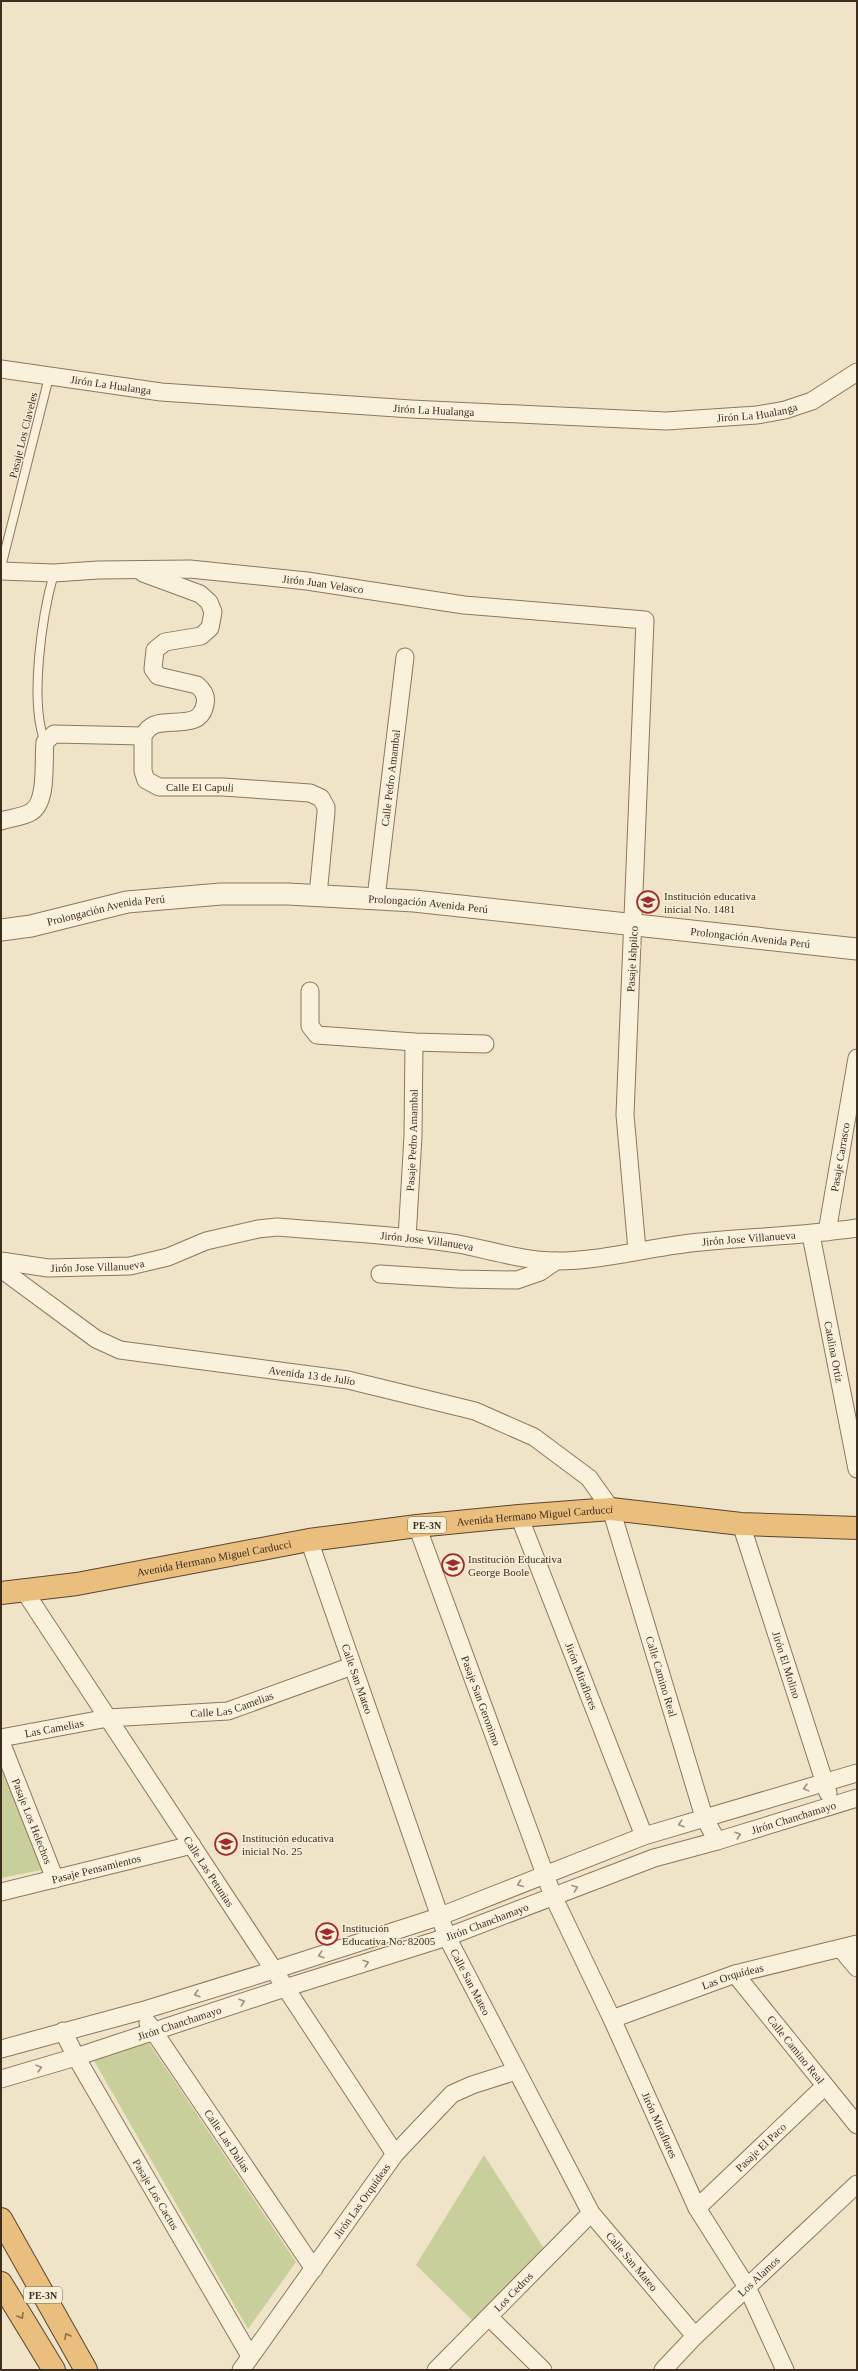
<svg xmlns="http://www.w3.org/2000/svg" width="858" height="2371" font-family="Georgia,serif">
  <rect width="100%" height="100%" fill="#f0e4c8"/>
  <path fill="#c9cf9b" d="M1,1747L47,1869L1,1878Z
    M149,2043L296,2262L248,2329L93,2059Z
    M484,2155L545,2250L474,2322L416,2265Z"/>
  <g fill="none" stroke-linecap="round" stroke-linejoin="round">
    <g stroke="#8d765c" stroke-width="10">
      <path id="service" d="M1,567L49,377
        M45,742C29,702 42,615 54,573"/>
    </g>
    <g stroke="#8d765c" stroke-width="19">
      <g id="minor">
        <path id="s1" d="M1,369L161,392L411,409L666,421L757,415L785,410L812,401L857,372"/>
        <path id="s2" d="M1,571L54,573L98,570L190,569L307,581L464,605L645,620L625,1115L637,1250"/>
        <path id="s3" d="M143,573L200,594L209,602L213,612L210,628L201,636L165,642L155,650L153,669L158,676L197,685C203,690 207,696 205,704C201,730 171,718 154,725C149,727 146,731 143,736V771L146,780L159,787H223L310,793L321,798L326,807V812L318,895"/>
        <path d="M1,821C10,818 23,817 31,812C48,802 43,761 45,742L54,734L143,736"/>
        <path id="s4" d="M376,898L405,657"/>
        <path d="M310,991V1026L317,1035L414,1042L485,1044"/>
        <path id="s5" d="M827,1232L857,1058"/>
        <path id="s6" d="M811,1235L857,1469"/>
        <path id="s7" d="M407,1238L413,1136L414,1042"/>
        <path id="s8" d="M1,1261L48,1268L130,1266L168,1257L206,1241L258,1229L277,1227C337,1232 398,1235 458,1244C490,1250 523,1261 556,1261C601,1261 647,1248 691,1243C747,1237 802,1236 857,1228"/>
        <path id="s9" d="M1,1269L96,1339L120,1350L348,1380L475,1411L534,1437L589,1478L611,1509L704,1817L717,1841"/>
        <path d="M380,1274L458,1279L517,1280L540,1272L556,1261"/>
        <path id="s10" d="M519,1516L644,1836"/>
        <path id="s11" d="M741,1524L828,1793"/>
        <path id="s12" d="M417,1526L553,1896L612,2019L697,2208L747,2287L785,2370"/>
        <path id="s13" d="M309,1540L447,1937L591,2213L695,2336"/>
        <path id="s14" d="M23,1589L395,2154"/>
        <path id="s15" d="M1,1738L108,1718L228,1711L352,1666"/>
        <path id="s16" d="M1,1742L55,1879"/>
        <path id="s17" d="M1,1892L192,1845"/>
        <path d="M841,1949L857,1968"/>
        <path id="s18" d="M735,1974L857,2125"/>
        <path id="s19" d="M612,2019L735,1974L857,1944"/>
        <path id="s20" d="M148,2023L314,2269"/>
        <path id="s21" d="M63,2031L76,2057L250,2356"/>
        <path d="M1,2049L141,2011L274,1970L438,1917L644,1836L857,1773"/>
        <path id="s22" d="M1,2079L76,2057L285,1988L447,1937L654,1858L717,1841L857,1798"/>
        <path id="s23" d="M697,2208L825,2086"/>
        <path d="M489,2317L543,2370"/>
        <path id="s24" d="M241,2370L395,2154L452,2094L472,2085L516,2071"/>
        <path id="s25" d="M436,2370L591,2213"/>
        <path id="s26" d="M663,2370L695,2336L857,2184"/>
      </g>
    </g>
    <g stroke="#8d765c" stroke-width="23">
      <g id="tertiary">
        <path id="s27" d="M1,930L31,926L127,902L221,894H288L414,901L857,949"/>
      </g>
    </g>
    <g stroke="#5b4430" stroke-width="24">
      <g id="trunk">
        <path id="s28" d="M1,1593L77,1584L309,1540L417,1526L519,1516L611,1509L741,1524L857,1528"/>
        <path d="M1,2219L86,2370"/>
        <path d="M1,2283L54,2370"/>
      </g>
    </g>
    <use href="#service" stroke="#faf1dc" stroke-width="8"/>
    <use href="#minor" stroke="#faf1dc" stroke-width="17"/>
    <use href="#tertiary" stroke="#faf1dc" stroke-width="21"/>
    <use href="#trunk" stroke="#eabe7c" stroke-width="22"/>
  </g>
  <defs><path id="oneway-chevron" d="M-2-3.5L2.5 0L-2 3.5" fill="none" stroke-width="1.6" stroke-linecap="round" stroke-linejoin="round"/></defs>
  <g stroke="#9c907e">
    <use href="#oneway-chevron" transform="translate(806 1788) rotate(165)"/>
    <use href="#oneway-chevron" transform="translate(681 1824) rotate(162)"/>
    <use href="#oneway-chevron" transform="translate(738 1835) rotate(-18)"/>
    <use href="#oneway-chevron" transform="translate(520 1884) rotate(158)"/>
    <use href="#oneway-chevron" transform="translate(575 1888) rotate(-21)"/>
    <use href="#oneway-chevron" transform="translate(321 1955) rotate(162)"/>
    <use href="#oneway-chevron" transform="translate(366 1963) rotate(-17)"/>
    <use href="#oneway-chevron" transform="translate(197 1994) rotate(163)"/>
    <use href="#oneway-chevron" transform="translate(242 2002) rotate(-19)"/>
    <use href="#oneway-chevron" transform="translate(39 2068) rotate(-16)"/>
  </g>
  <g stroke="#8b6f49">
    <use href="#oneway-chevron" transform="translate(21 2316) rotate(59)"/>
    <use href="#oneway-chevron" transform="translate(67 2336) rotate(-120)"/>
  </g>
  <defs>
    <g id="school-ring" transform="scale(1.15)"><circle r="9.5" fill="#f7eed8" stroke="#9e2a2b" stroke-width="1.5"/><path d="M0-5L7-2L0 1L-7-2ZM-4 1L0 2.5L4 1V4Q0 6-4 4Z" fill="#9e2a2b"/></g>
  </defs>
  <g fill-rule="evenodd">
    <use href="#school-ring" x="648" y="902"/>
    <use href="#school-ring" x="453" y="1565"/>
    <use href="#school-ring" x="226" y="1844"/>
    <use href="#school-ring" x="327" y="1934"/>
  </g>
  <g text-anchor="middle" stroke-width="3" stroke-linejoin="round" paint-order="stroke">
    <g fill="#f7eed8" stroke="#756857" stroke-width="1">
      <rect x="408" y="1517" width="38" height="16" rx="3"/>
      <rect x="24" y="2287" width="38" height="16" rx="3"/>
    </g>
    <g font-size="10" font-weight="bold" fill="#3d2e20">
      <text x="427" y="1529">PE-3N</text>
      <text x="43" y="2299">PE-3N</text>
    </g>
    <g font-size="11" fill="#3d2e20" stroke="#f7eed8">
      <text dy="4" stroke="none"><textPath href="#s1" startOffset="111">Jirón La Hualanga</textPath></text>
      <text dy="4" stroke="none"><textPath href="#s1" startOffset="435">Jirón La Hualanga</textPath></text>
      <text dy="4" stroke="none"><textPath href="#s1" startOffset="759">Jirón La Hualanga</textPath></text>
      <text transform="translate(23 435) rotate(-76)" y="4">Pasaje Los Claveles</text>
      <text dy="4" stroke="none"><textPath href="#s2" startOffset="323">Jirón Juan Velasco</textPath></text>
      <text dy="4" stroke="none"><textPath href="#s4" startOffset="121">Calle Pedro Amambal</textPath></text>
      <text dy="4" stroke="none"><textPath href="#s3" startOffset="427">Calle El Capuli</textPath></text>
      <text dy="4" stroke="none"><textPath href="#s27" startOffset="431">Prolongación Avenida Perú</textPath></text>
      <text dy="4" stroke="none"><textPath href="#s27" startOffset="107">Prolongación Avenida Perú</textPath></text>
      <text dy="4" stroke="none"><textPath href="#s27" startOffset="755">Prolongación Avenida Perú</textPath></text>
      <text transform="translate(632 959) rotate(-87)" y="4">Pasaje Ishpilco</text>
      <text dy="4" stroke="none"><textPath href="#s7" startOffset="98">Pasaje Pedro Amambal</textPath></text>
      <text dy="4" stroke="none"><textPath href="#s5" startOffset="76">Pasaje Carrasco</textPath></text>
      <text dy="4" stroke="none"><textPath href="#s8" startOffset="758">Jirón Jose Villanueva</textPath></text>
      <text dy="4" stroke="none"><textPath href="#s8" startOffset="433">Jirón Jose Villanueva</textPath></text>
      <text dy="4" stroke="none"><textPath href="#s8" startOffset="97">Jirón Jose Villanueva</textPath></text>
      <text dy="4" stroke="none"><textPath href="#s6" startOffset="119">Catalina Ortiz</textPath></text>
      <text dy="4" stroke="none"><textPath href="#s9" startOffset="338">Avenida 13 de Julio</textPath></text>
      <text dy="4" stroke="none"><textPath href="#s28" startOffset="540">Avenida Hermano Miguel Carducci</textPath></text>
      <text dy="4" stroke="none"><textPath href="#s28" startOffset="216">Avenida Hermano Miguel Carducci</textPath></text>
      <text dy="4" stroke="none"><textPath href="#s11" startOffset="148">Jirón El Molino</textPath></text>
      <text dy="4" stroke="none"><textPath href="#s10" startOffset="172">Jirón Miraflores</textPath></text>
      <text dy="4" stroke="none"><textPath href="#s9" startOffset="851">Calle Camino Real</textPath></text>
      <text dy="4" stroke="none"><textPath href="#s13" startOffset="147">Calle San Mateo</textPath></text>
      <text dy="4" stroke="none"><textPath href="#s12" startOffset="186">Pasaje San Geronimo</textPath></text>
      <text dy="4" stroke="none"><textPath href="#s15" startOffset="234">Calle Las Camelias</textPath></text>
      <text dy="4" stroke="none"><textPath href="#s15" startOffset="54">Las Camelias</textPath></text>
      <text dy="4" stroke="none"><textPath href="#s22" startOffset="835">Jirón Chanchamayo</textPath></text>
      <text dy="4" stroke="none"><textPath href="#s16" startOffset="85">Pasaje Los Helechos</textPath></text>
      <text dy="4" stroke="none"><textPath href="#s17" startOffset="98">Pasaje Pensamientos</textPath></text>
      <text dy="4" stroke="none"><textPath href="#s14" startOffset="338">Calle Las Petunias</textPath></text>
      <text dy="4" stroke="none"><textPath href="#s22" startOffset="511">Jirón Chanchamayo</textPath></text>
      <text dy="4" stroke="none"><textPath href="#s19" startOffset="128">Las Orquídeas</textPath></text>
      <text dy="4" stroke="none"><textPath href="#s13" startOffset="471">Calle San Mateo</textPath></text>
      <text dy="4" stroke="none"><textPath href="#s22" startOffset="187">Jirón Chanchamayo</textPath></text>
      <text dy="4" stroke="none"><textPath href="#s18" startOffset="97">Calle Camino Real</textPath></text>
      <text dy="4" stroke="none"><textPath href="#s12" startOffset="647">Jirón Miraflores</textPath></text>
      <text dy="4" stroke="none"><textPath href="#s20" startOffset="142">Calle Las Dalias</textPath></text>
      <text dy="4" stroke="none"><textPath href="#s23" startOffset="88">Pasaje El Paco</textPath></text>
      <text dy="4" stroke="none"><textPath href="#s21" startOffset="188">Pasaje Los Cactus</textPath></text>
      <text dy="4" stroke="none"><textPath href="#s24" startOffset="208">Jirón Las Orquídeas</textPath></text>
      <text dy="4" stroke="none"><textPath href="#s13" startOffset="795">Calle San Mateo</textPath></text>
      <text dy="4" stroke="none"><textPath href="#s26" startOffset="134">Los Alamos</textPath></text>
      <text dy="4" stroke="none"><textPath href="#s25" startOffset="110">Los Cedros</textPath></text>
    </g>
    <g font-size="11" fill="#3d2e20" stroke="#f7eed8" text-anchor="start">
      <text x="664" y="900">Institución educativa<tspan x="664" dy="13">inicial No. 1481</tspan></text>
      <text x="468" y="1563">Institución Educativa<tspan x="468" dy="13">George Boole</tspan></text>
      <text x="242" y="1842">Institución educativa<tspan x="242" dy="13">inicial No. 25</tspan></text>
      <text x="342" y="1932">Institución<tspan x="342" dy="13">Educativa No. 82005</tspan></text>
    </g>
  </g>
  <rect width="858" height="2371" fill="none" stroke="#3d2e20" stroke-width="4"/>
</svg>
